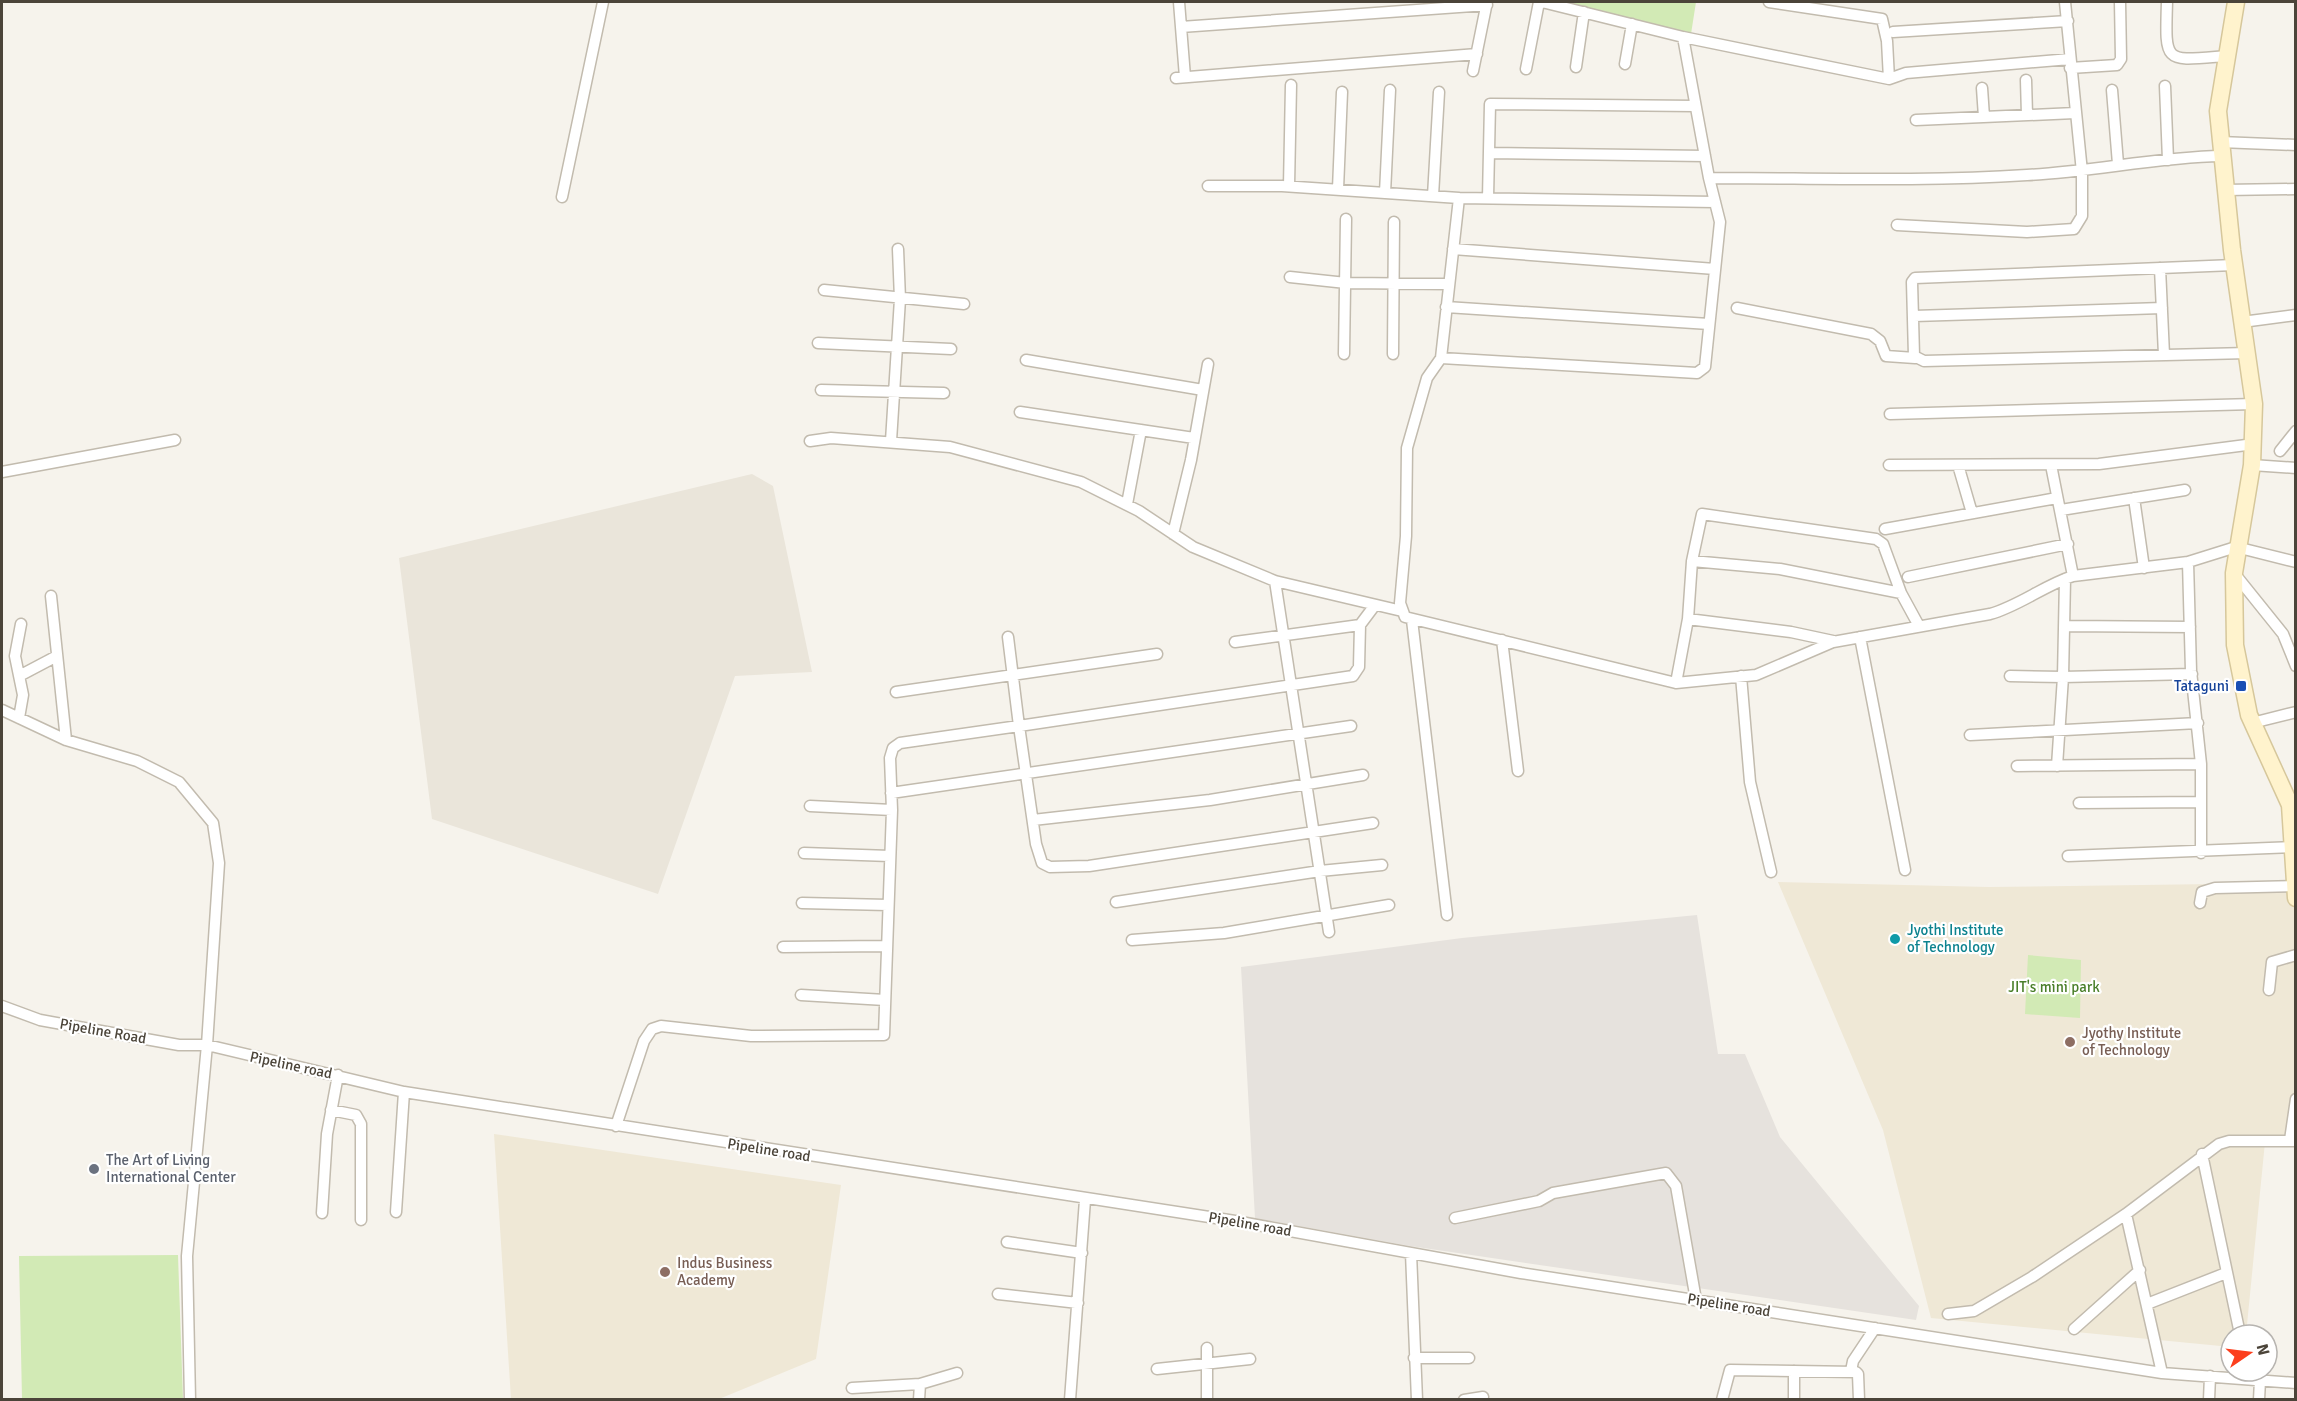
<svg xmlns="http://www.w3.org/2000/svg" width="2297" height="1401" font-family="Signika,sans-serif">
  <rect width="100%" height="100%" fill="#f6f3ec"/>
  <path fill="#eae5da" d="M752,474L773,486L812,672L735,676L658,894L432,819L399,558Z"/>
  <path fill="#e6e2dd" d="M1697,915L1718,1054H1745L1780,1137L1919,1306L1916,1320L1410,1246L1255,1218L1241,967L1462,938Z"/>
  <path fill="#efe8d6" d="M1778,882L1989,887L2291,883L2296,925L2295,1141L2265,1142L2246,1335H2231V1347L1931,1318L1883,1130Z
    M494,1134L841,1185L816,1359L719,1399H511Z"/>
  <path fill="#d2eab5" d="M1564,2H1696L1691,34Z
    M2028,955L2081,960L2080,1018L2025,1014Z
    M178,1255L183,1399H22L19,1256Z"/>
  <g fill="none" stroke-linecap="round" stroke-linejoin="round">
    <g stroke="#c2bbae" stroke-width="13">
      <path id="street" d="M1179,2L1185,77
        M1542,2L1683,37L1889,79L1906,73L2070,59
        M1769,2L1882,19L1887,41L1889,79
        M2167,2C2165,65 2164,61 2226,56
        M1181,27L1487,5
        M1893,32L2068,21
        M1683,37L1709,178
        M1625,64L1632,24
        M1576,67L1584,12
        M2070,68L2117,65L2121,59L2120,2
        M1526,69L1539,2
        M1473,71L1487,2
        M1176,78L1477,54
        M2026,80L2027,115
        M2165,86L2168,160
        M1982,88L1984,117
        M2112,90L2118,164
        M1916,120L2075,113
        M2220,142L2296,145
        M1489,153L1705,156
        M1208,186H1282L1459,198
        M1289,186L1291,85
        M1338,189L1342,92
        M2224,190L2296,189
        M1385,193L1390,90
        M1433,196L1439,92
        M562,197L603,2
        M1488,198L1490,104L1695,106
        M1715,202L1459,198L1441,358L1697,373L1705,367L1720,222L1709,178C1815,178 1922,182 2027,175C2092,172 2156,157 2221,156
        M1897,225L2027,232L2074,229L2082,216V172L2065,2
        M1453,249L1715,269
        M2234,265L1915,278L1912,282L1914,356L1924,361L2248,353
        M2160,268L2164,355
        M1290,277L1346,283L1449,284
        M824,290L964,304
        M1446,307L1709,324
        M1737,308L1871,334L1880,341L1886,356L1915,358
        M1914,316L2162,308
        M2242,322L2296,315
        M818,343L951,349
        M1344,354L1346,219
        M1393,354L1394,222
        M1441,358L1427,378L1407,448L1406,536L1400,603L1405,617L1676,683L1756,675L1833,642L1990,614C2019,606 2043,586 2073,576
        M1026,360L1203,390
        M821,390L944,393
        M1020,412L1194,438
        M1890,414L2254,404
        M810,441L831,438L950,447L1081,482L1139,511L1193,547L1275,581L1402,611
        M891,441L900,299L898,249
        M2280,451L2296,431
        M1889,465L2099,464L2254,444
        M1958,465L1972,513
        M2051,465L2073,576L2188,562L2236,547L2296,562
        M2252,465L2296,468
        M2,472L175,440
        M2134,498L2144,568
        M1127,504L1141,430
        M2061,510L2185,490
        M1885,529L2057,498
        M1173,534L1191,460L1208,364
        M1692,561L1780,569L1901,593
        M2188,562L2191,671L2201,764V853
        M2234,573L2283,634L2296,666
        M1908,577L2068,544
        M2065,579L2063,677L2192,674
        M1275,581L1329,932
        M51,596L66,740
        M1688,619L1791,632L1833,641
        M1412,620L1447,915
        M2065,626L2190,627
        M1008,637L1019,726L1353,676L1359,667L1360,625
        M1860,637L1905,870
        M1502,640L1518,771
        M1235,642L1360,625L1375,605
        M21,675L57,656
        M1741,676L1750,782L1771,872
        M2010,676L2063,677L2057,766
        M1676,683L1688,619L1692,561L1702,514L1876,539L1883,544L1901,593L1919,626
        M896,692L1157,654
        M2,710L66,740L137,761L179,782L213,823L219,863L207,1045L187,1256L190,1400
        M19,718L23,695L15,656L21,624
        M2252,723L2296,712
        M1970,735L2198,723
        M2017,766L2201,764
        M891,793L1351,726
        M2079,803L2201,802
        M810,806L892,810
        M1033,820L1210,800L1363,775
        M804,853L890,856
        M2068,856L2294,847
        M1116,902L1320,871L1382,865
        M802,903L888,905
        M2200,903L2202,892L2215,888L2295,886
        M1132,940L1224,933L1389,905
        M783,947L887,946
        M2269,990L2272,962L2296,955
        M801,995L885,1000
        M2,1006L40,1020L179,1045H207L404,1092L1235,1221L1521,1273L2162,1373L2296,1383
        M331,1110L356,1115L361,1124V1220
        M616,1126L644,1041L652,1029L661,1026L751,1036L884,1035L892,810L890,758L893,748L900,743L1019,726L1036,844L1042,863L1050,867L1089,866L1373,823
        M2290,1140L2296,1099
        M2202,1154L2240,1334
        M396,1212L404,1092
        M322,1213L327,1134L338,1075
        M2126,1214L2162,1373
        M1455,1218L1539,1201L1553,1193L1666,1173L1676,1186L1696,1300
        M1007,1242L1082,1253
        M1411,1253L1417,1400
        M998,1294L1078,1303
        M2147,1304L2226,1273
        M1948,1314L1974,1311L2032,1277L2126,1214L2219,1144L2229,1141H2296
        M2074,1329L2140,1270
        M1207,1348V1400
        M1414,1358H1469
        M1157,1369L1250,1359
        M1851,1371L1853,1361L1875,1328
        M852,1388L920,1384L957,1373
        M919,1400L920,1384
        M1070,1400L1085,1200
        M1464,1400L1483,1397
        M1722,1400L1730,1370L1856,1372L1858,1374L1859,1400
        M1794,1400V1371
        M2209,1400L2210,1376
        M2259,1400L2260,1380"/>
    </g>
    <g stroke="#d6c79b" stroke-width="19">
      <path id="secondary" d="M2236,2L2218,111L2232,250L2254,404L2252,465L2234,573L2235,645L2249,715L2290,805L2296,898"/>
    </g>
    <use href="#street" stroke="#fff" stroke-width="10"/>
    <use href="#secondary" stroke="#fff3cd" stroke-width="16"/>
  </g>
  <rect fill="#1a4fb4" stroke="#fff" stroke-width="2" x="2235" y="680" width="12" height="12" rx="3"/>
  <circle fill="#0f9aa8" stroke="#fff" stroke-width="2" cx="1895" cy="939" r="6"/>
  <g fill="#8d6e63" stroke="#fff" stroke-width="2">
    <circle cx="2070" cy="1042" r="6"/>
    <circle cx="665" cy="1272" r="6"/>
  </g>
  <circle fill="#6b7280" stroke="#fff" stroke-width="2" cx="94" cy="1169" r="6"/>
  <g text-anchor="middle" stroke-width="4.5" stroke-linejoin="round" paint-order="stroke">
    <g font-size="15" fill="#164399" stroke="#fff" text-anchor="end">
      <text x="2229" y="691">Tataguni</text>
    </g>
    <g font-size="15" fill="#0d838f" stroke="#fff" text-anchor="start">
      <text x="1907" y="935">Jyothi Institute<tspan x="1907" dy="17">of Technology</tspan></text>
    </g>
    <g font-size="15" fill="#4a7f2a" stroke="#fff">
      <text x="2054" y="992">JIT's mini park</text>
    </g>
    <g font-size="15" fill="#4b4439" stroke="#fff">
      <text transform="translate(103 1031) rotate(10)" y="5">Pipeline Road</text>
      <text transform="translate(291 1065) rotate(12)" y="5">Pipeline road</text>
      <text transform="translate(769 1150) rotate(9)" y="5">Pipeline road</text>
      <text transform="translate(1250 1224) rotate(10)" y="5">Pipeline road</text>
      <text transform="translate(1729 1305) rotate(9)" y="5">Pipeline road</text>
    </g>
    <g font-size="15" fill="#785e54" stroke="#fff" text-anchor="start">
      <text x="2082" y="1038">Jyothy Institute<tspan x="2082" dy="17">of Technology</tspan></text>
      <text x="677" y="1268">Indus Business<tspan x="677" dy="17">Academy</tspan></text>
    </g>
    <g font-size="15" fill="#5b616d" stroke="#fff" text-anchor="start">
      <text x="106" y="1165">The Art of Living<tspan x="106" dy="17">International Center</tspan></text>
    </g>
  </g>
  <rect width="2297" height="1401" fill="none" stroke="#4b4439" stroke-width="6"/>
  <g transform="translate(2249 1353) rotate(76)"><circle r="28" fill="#ffffff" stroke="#b7b4b0" stroke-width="1.5"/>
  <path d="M0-4.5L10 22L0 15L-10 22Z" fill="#fc3f1d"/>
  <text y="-9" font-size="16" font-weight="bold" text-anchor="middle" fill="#4b4439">N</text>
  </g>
</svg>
